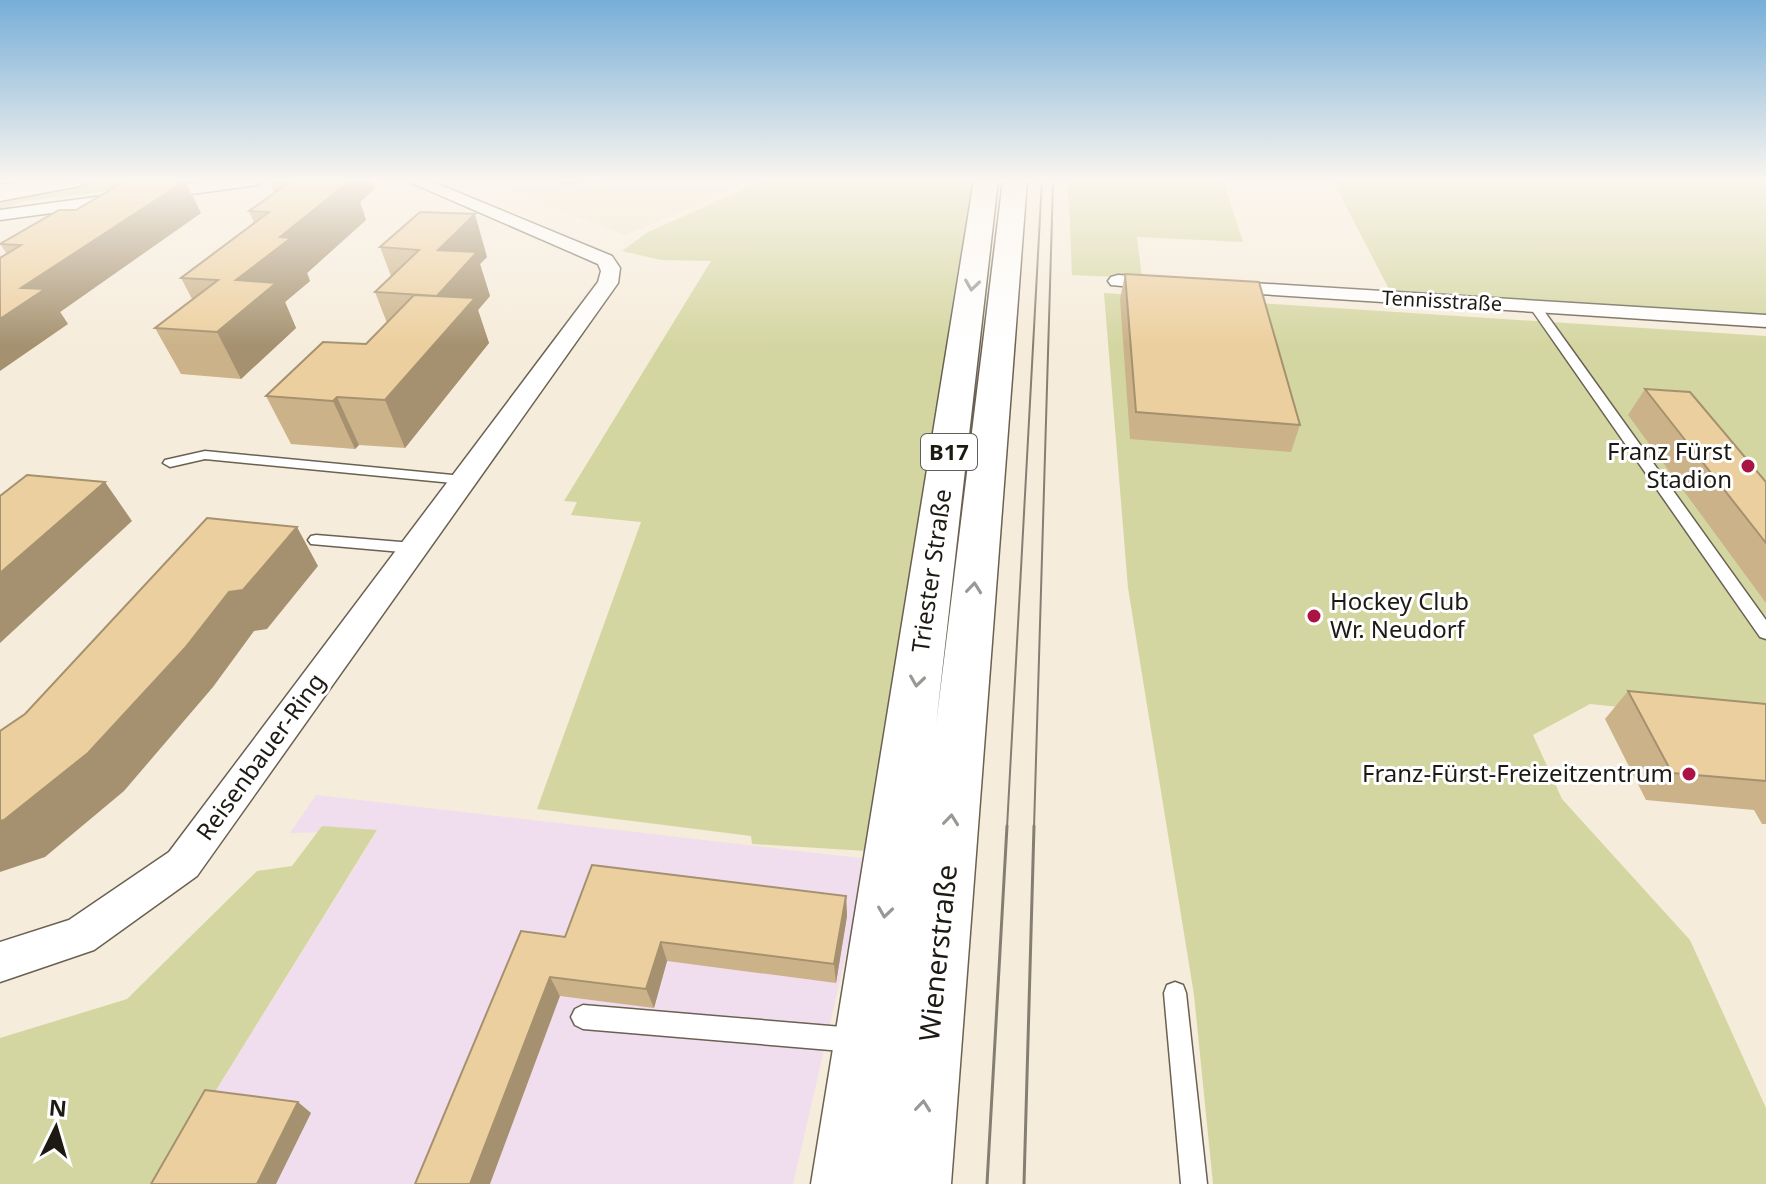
<svg xmlns="http://www.w3.org/2000/svg" width="1766" height="1184" font-family="'Noto Sans',sans-serif">
  <rect width="100%" height="100%" fill="#f6ecdb"/>
  <path fill="#f0dded" d="M316,795L868,859L793,1184H158L377,831L290,833Z"/>
  <path fill="#f0e2ca" d="M507,180H755L625,235L495,185Z"/>
  <path fill="#d4d6a1" d="M94,180H200L24,201L0,210V197Z
    M765,180H973L866,851L752,844L751,836L537,809L641,522L571,515L577,502L564,501L711,261L661,260L622,251L648,232Z
    M1068,180H1223L1243,242L1137,237L1142,278L1072,275Z
    M1326,180H1766V314L1391,293L1333,181Z
    M1104,293L1766,336V722L1590,704L1533,735L1562,799L1690,940L1766,1108V1184H1213L1194,995L1128,588Z
    M322,826L377,830L158,1184H0V1038L127,999L257,871L292,866Z"/>
  <g fill="none" stroke-linecap="round" stroke-linejoin="round">
    <g stroke="#6a6152" stroke-width="3">
      <path id="lane" d="M1531,304H1539L1766,620V639L1760,637L1529,306Z
        M205,451L463,476L470,480L463,484L205,459L170,467L163,463L165,460Z
        M316,535L413,543L421,548L413,553L311,544L308,540L311,536Z
        M1175,982L1183,985L1186,993L1207,1184H1181L1164,993L1167,985Z
        M583,1005L854,1028L862,1032L866,1040L862,1048L854,1052L583,1029L575,1025L571,1017L575,1009Z"/>
    </g>
    <g stroke="#6a6152" stroke-width="3">
      <path id="street" d="M220,180H265L257,185L0,220V210Z
        M405,180H428L612,256L620,268L618,283L197,876L94,950L0,982V942L69,920L169,852L598,282L601,271L598,264Z
        M1118,275L1165,278L1175,284L1165,290L1111,285L1108,281L1111,277Z
        M1221,281L1766,315V327L1214,291L1211,287Z"/>
    </g>
    <g stroke="#6a6152" stroke-width="3">
      <path id="secondary" d="M31,180H86L83,185L74,187L0,201V185Z"/>
    </g>
    <g stroke="#6a6152" stroke-width="3">
      <path id="primary" d="M974,180H998L936,725L1003,180H1027L951,1184H811Z"/>
    </g>
    <use href="#lane" fill="#fff" fill-rule="evenodd"/>
    <use href="#street" fill="#fff" fill-rule="evenodd"/>
    <use href="#secondary" fill="#fff" fill-rule="evenodd"/>
    <use href="#primary" fill="#fff" fill-rule="evenodd"/>
    <path stroke="#857e73" stroke-width="2" d="M1007,828L1042,180
      M1034,828L1053,184"/>
    <path stroke="#857e73" stroke-width="3" d="M987,1184L1007,826
      M1024,1184L1034,826"/>
  </g>
  <path fill="#cbb288" d="M269,180H372L375,188L360,202L366,220L307,273L310,281L285,302L296,328L241,379L181,374L155,328L192,299L181,278L254,223L249,211L274,193Z
    M185,181L201,213L60,312L68,324L7,254L0,244Z
    M420,212L487,257L480,264L490,296L478,310L489,343L405,448L359,445L355,449L291,444L266,396L366,344L387,323L375,292L391,276L380,247Z
    M1125,274L1300,425L1291,452L1130,439L1120,299Z
    M1645,389L1766,482V603L1628,415Z
    M1628,691L1766,704V824H1762L1754,810L1646,800L1605,719Z
    M846,896L847,916L836,983L667,961L654,1008L560,996L521,931L565,937Z"/>
  <path fill="#a5916f" d="M325,180H372L375,188L360,202L366,220L307,273L310,281L285,302L296,328L241,379L217,332L236,280L280,237Z
    M561,180H615L562,185Z
    M185,181L201,213L60,312L68,324L0,371V319L21,288Z
    M475,214L487,257L480,264L490,296L478,310L489,343L405,448L385,400L437,296L438,250Z
    M337,397L359,445L355,449L333,401Z
    M105,482L132,521L0,643V573Z
    M297,527L318,566L267,629L254,631L213,687L124,791L45,857L0,872V821L229,592Z
    M846,896L847,916L836,983L834,964Z
    M661,942L667,961L654,1008L646,989Z
    M550,977L560,996L490,1184H470Z
    M298,1102L311,1113L276,1184H257Z"/>
  <path fill="#eccf9e" stroke="#a5916f" stroke-width="2" d="M127,180L185,181L21,288L45,289L0,319V258L21,245L0,244L59,210H76Z
    M293,180H351L280,237L291,238L236,280L276,283L217,332L155,328L218,280L181,278L269,212L249,211Z
    M420,212L475,214L438,250L477,252L437,296L375,292L419,250L380,247Z
    M1125,274L1259,282L1300,425L1136,412Z
    M414,295L475,298L385,400L337,397L333,401L266,396L323,342L366,344Z
    M1645,389L1690,392L1766,482V543Z
    M27,475L105,482L0,573V496Z
    M207,518L297,527L243,590L229,592L185,648L88,753L4,820L0,821V731L25,714Z
    M1628,691L1766,704V781L1672,773Z
    M592,865L846,896L834,964L661,942L646,989L550,977L470,1184H415L521,931L565,937Z
    M205,1090L298,1102L257,1184H151Z"/>
  <defs><path id="oneway-chevron" d="M-2-3.5L2.5 0L-2 3.5" fill="none" stroke-width="1.6" stroke-linecap="round" stroke-linejoin="round" transform="scale(2)"/></defs>
  <g stroke="#999895">
    <use href="#oneway-chevron" transform="translate(972 285) rotate(98)"/>
    <use href="#oneway-chevron" transform="translate(974 588) rotate(-84)"/>
    <use href="#oneway-chevron" transform="translate(917 681) rotate(98)"/>
    <use href="#oneway-chevron" transform="translate(951 820) rotate(-84)"/>
    <use href="#oneway-chevron" transform="translate(885 912) rotate(98)"/>
    <use href="#oneway-chevron" transform="translate(923 1106) rotate(-84)"/>
  </g>
  <linearGradient id="sky" x2="0" y2="1"><stop stop-color="#77aed8"/><stop offset="0.52" stop-color="#fbf6ef"/><stop offset="1" stop-color="#fbf6ef" stop-opacity="0"/></linearGradient>
  <rect width="1766" height="346" fill="url(#sky)"/>
  <g fill="#a91445" stroke="#fff" stroke-width="3">
    <circle cx="1748" cy="466" r="8"/>
    <circle cx="1314" cy="616" r="8"/>
    <circle cx="1689" cy="774" r="8"/>
  </g>
  <g text-anchor="middle" stroke-width="6" stroke-linejoin="round" paint-order="stroke">
    <g font-size="20" fill="#1d1913" stroke="#fff">
      <text transform="translate(1442 301) rotate(3)" y="7">Tennisstraße</text>
    </g>
    <rect fill="#fff" stroke="#615e5a" stroke-width="2" x="921" y="434" width="56" height="36" rx="6"/>
    <g font-size="22" font-weight="bold" fill="#1d1913">
      <text x="949" y="460">B17</text>
    </g>
    <g font-size="24" fill="#1d1913" stroke="#fff" text-anchor="end">
      <text x="1732" y="460">Franz Fürst<tspan x="1732" dy="28">Stadion</tspan></text>
      <text x="1330" y="610" text-anchor="start">Hockey Club<tspan x="1330" dy="28">Wr. Neudorf</tspan></text>
      <text x="1673" y="782">Franz-Fürst-Freizeitzentrum</text>
    </g>
    <g font-size="24" fill="#1d1913" stroke="#fff">
      <text transform="translate(932 571) rotate(-82)" y="8">Triester Straße</text>
      <text transform="translate(261 757) rotate(-54)" y="8">Reisenbauer-Ring</text>
    </g>
    <g font-size="28" fill="#1d1913" stroke="#fff">
      <text transform="translate(938 953) rotate(-84)" y="10">Wienerstraße</text>
    </g>
  </g>
  <g transform="translate(56 1128) rotate(5)" stroke="#ffffff" stroke-width="6" paint-order="stroke">
  <path d="M0-6L14 30L0 20L-14 30Z" fill="#1d1913"/>
  <text y="-12" font-size="22" font-weight="bold" text-anchor="middle" fill="#1d1913">N</text>
  </g>
</svg>
